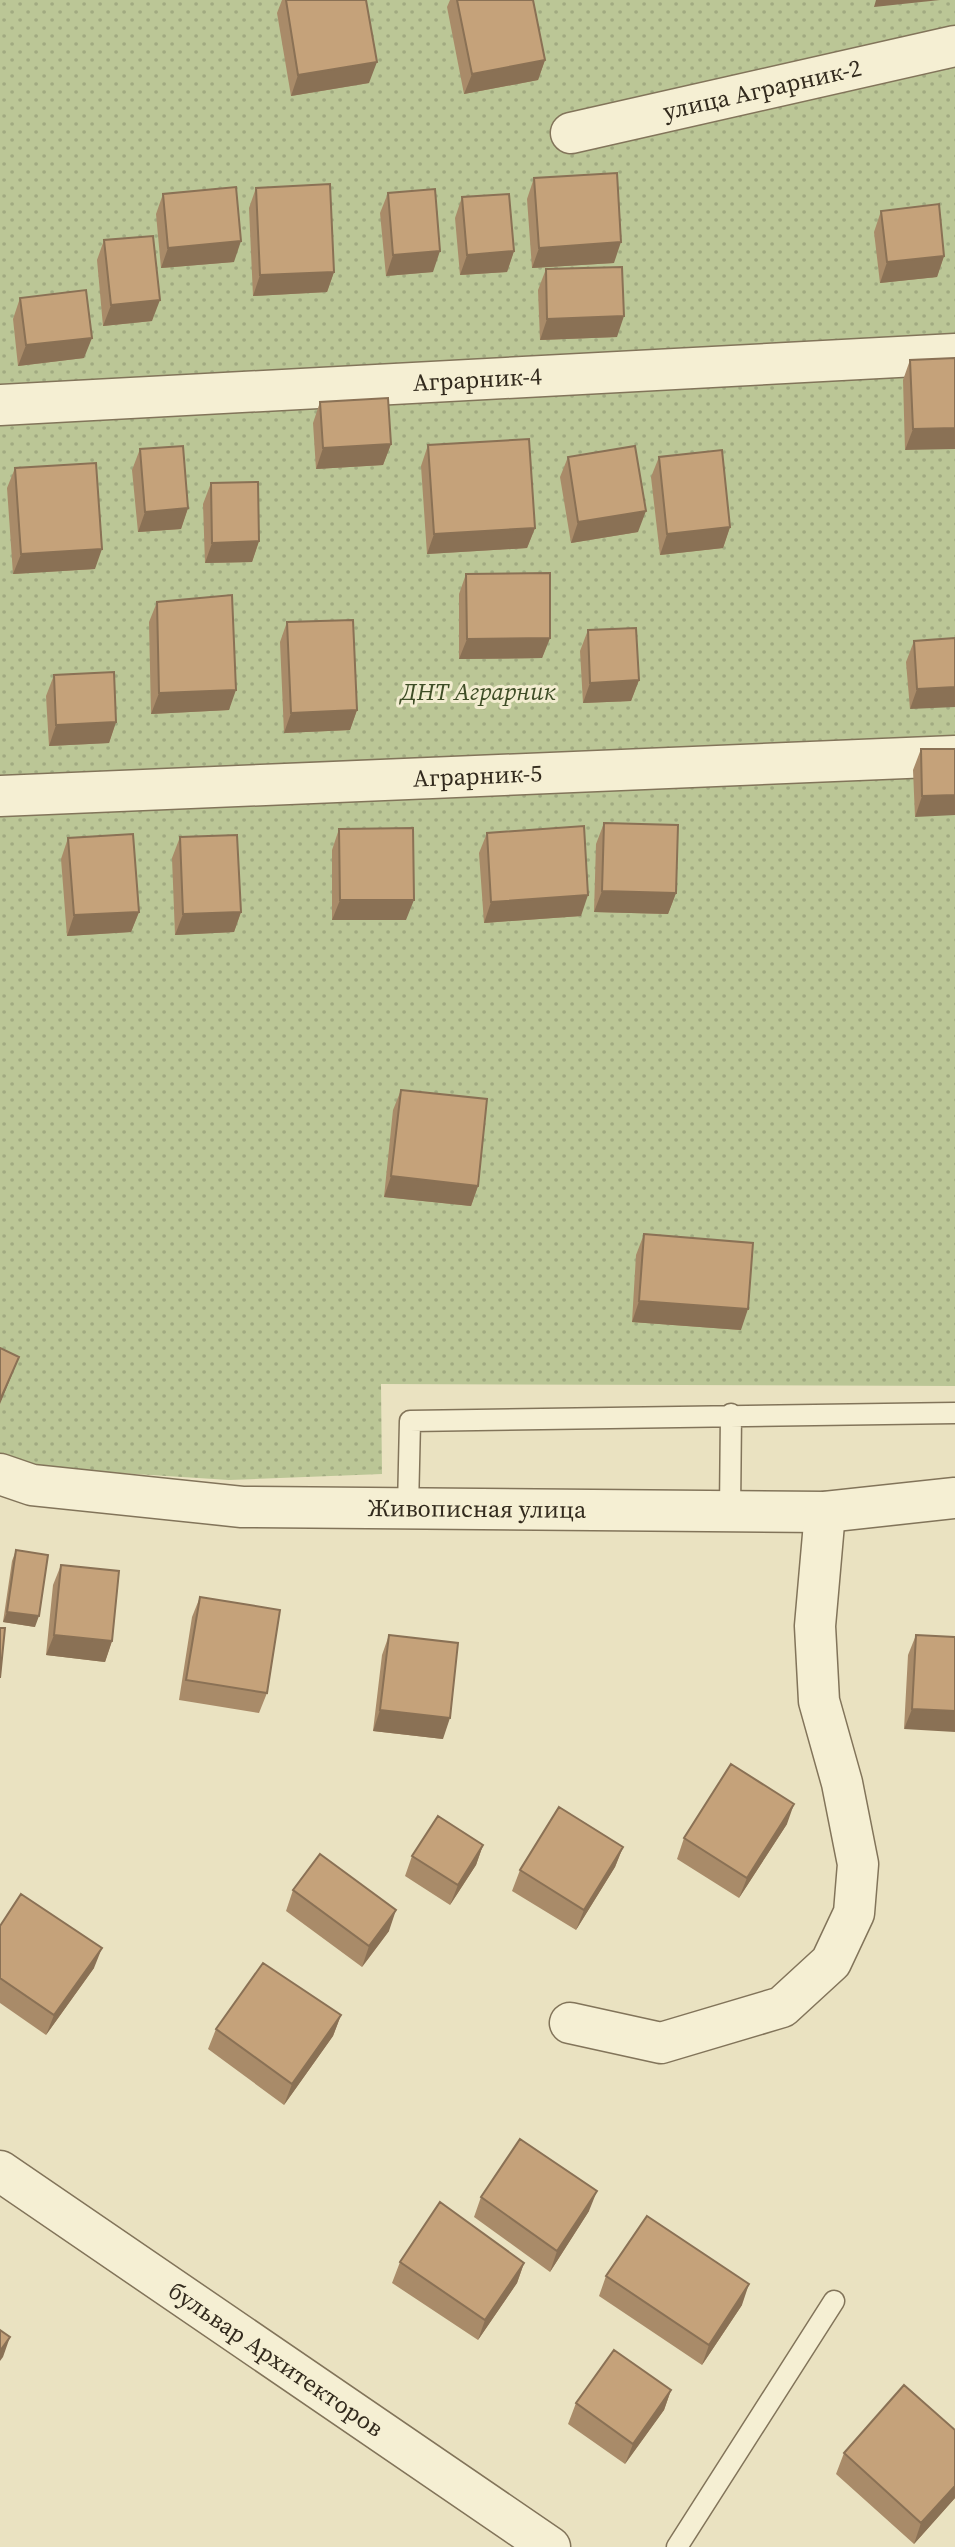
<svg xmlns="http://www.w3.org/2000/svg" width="955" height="2547" font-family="'Source Serif 4',serif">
  <defs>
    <pattern id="park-dots" width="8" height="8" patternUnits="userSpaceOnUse" patternTransform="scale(2)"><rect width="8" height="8" fill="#bbc696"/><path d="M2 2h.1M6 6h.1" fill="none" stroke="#a1aa81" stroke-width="1.8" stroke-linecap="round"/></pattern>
  </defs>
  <rect width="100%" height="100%" fill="#eae2c1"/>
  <path fill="url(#park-dots)" d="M0,0H955V1386L381,1384L382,1474L229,1480L9,1466L0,1462Z"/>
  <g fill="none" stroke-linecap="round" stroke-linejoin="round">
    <g stroke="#82745a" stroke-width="23">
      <path id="service" d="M408,1508L410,1421L955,1413
        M730,1511L731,1414
        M677,2547L834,2301"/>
    </g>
    <g stroke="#82745a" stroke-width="43">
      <g id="minor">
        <path id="s1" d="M571,133L955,46"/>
        <path id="s2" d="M0,405L955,354"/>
        <path id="s3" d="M0,796L955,756"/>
        <path id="s4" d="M0,1474L32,1485L242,1507L825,1512L955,1498"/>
        <path d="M570,2023L661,2043L782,2007L831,1962L854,1913L858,1864L842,1783L819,1701L815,1626L825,1512"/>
        <path id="s5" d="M0,2171L550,2547"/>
      </g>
    </g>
    <use href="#service" stroke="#f5efd3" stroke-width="20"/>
    <use href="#minor" stroke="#f5efd3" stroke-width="40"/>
  </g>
  <path fill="#a98b69" d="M282,0H366L369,83L291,96L277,13Z
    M450,0H533L545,60L538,80L464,94L447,7Z
    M534,178L614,263L532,268L527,199Z
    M256,188L334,272L327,292L253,296L249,208Z
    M388,193L433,272L386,276L380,213Z
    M163,194L234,262L161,268L156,214Z
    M462,197L514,251L507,272L460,275L455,218Z
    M881,211L944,256L937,277L880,283L874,232Z
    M104,240L152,321L103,326L97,260Z
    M546,269L617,337L540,340L538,290Z
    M20,298L84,358L18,366L13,319Z
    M955,358L905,450L903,380L910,360Z
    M320,402L391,444L383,465L316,469L313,423Z
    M428,445L535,528L527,548L427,554L421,466Z
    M140,449L188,508L181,529L138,532L132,470Z
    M568,457L638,532L571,543L560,477Z
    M659,457L730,527L723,548L660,555L651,477Z
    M15,468L95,569L13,574L7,488Z
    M211,483L259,541L252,562L205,563L203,504Z
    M466,574L550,638L542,658L459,659V594Z
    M157,602L229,710L151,714L149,622Z
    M287,622L357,710L350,730L284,733L280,642Z
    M588,630L639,680L631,701L583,703L580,651Z
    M955,638L910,709L906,662L914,641Z
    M54,675L116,722L109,743L49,746L46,696Z
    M921,749H955L915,817L913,770Z
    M604,823L676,893L668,914L594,912L596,844Z
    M339,829L406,920H332V850Z
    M487,833L581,916L484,923L479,853Z
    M180,837L241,912L234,932L175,935L172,858Z
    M68,838L139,912L131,932L67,936L61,859Z
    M401,1090L478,1186L471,1206L384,1197L393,1110Z
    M644,1234L741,1330L632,1322L636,1255Z
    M16,1550L35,1627L3,1622L12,1561Z
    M61,1565L112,1641L105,1662L46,1655L53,1585Z
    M200,1597L267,1693L259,1713L179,1700L192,1617Z
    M389,1635L443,1739L373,1731L382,1655Z
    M916,1635L955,1637L904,1729L908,1655Z
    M787,1824L739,1898L677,1859L684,1838Z
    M483,1845L476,1865L450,1905L405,1876L412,1856Z
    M623,1847L615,1867L576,1930L512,1891L520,1870Z
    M293,1890L389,1931L362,1967L286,1911Z
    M0,1926L94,1968L46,2035L0,2003Z
    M341,2015L333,2036L284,2105L208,2049L216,2029Z
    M481,2197L589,2211L550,2272L474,2217Z
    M400,2262L524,2263L517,2283L478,2340L392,2283Z
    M606,2276L742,2305L702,2365L599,2296Z
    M671,2390L664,2410L625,2464L568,2424L576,2403Z
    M955,2430V2498L914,2544L836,2474L844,2453Z"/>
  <path fill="#8a7155" d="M876,0H940L874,7Z
    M545,60L538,80L464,94L472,74Z
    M377,62L369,83L291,96L298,75Z
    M241,241L234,262L161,268L168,248Z
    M621,242L614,263L532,268L539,248Z
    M440,251L433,272L386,276L393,255Z
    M514,251L507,272L460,275L467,255Z
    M944,256L937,277L880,283L887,262Z
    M334,272L327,292L253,296L260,275Z
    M160,300L152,321L103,326L111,305Z
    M624,316L617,337L540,340L547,319Z
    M92,338L84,358L18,366L26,345Z
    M955,428V449L905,450L913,429Z
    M391,444L383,465L316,469L323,448Z
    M188,508L181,529L138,532L145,512Z
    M646,511L638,532L571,543L578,522Z
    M730,527L723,548L660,555L667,534Z
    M535,528L527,548L427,554L434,534Z
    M259,541L252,562L205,563L212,543Z
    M102,549L95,569L13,574L21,554Z
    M550,638L542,658L459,659L467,639Z
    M639,680L631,701L583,703L590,683Z
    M955,687V707L910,709L917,689Z
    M236,690L229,710L151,714L159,693Z
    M357,710L350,730L284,733L291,713Z
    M116,722L109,743L49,746L56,725Z
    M955,795V815L915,817L922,796Z
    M602,891L676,893L668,914L594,912Z
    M588,895L581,916L484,923L491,902Z
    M340,900H414L406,920H332Z
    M139,912L131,932L67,936L74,915Z
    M241,912L234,932L175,935L183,914Z
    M391,1176L478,1186L471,1206L384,1197Z
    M639,1301L748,1309L741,1330L632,1322Z
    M19,1357L11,1377L0,1404V1400Z
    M7,1612L39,1616L35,1627L3,1622Z
    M54,1635L112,1641L105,1662L46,1655Z
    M912,1709L955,1711V1732L904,1729Z
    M380,1710L450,1718L443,1739L373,1731Z
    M794,1804L787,1824L739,1898L747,1878Z
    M483,1845L476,1865L450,1905L458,1885Z
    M623,1847L615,1867L576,1930L584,1910Z
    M396,1910L389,1931L362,1967L369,1946Z
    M102,1948L94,1968L46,2035L54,2015Z
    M341,2015L333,2036L284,2105L292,2084Z
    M597,2191L589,2211L550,2272L557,2251Z
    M524,2263L517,2283L478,2340L485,2320Z
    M749,2284L742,2305L702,2365L709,2345Z
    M10,2337L3,2357L0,2361V2351Z
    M671,2390L664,2410L625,2464L633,2444Z
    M955,2486V2498L914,2544L921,2523Z"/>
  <path fill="#c5a27a" stroke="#8a7155" stroke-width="2" d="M286,0H366L377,62L298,75Z
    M457,0H533L545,60L472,74Z
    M617,173L621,242L539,248L534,178Z
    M330,184L334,272L260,275L256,188Z
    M236,187L241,241L168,248L163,194Z
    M435,189L440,251L393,255L388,193Z
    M509,194L514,251L467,255L462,197Z
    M939,204L944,256L887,262L881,211Z
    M153,236L160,300L111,305L104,240Z
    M622,267L624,316L547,319L546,269Z
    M86,290L92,338L26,345L20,298Z
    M955,358V428L913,429L910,360Z
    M388,398L391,444L323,448L320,402Z
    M529,439L535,528L434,534L428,445Z
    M183,446L188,508L145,512L140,449Z
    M635,446L646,511L578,522L568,457Z
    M722,450L730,527L667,534L659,457Z
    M96,463L102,549L21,554L15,468Z
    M258,482L259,541L212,543L211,483Z
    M550,573V638L467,639L466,574Z
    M232,595L236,690L159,693L157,602Z
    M353,620L357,710L291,713L287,622Z
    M636,628L639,680L590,683L588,630Z
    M955,638V687L917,689L914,641Z
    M114,672L116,722L56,725L54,675Z
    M921,749H955V795L922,796Z
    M604,823L678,825L676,893L602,891Z
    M584,826L588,895L491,902L487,833Z
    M413,828L414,900H340L339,829Z
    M133,834L139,912L74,915L68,838Z
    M237,835L241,912L183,914L180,837Z
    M401,1090L487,1099L478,1186L391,1176Z
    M644,1234L753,1243L748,1309L639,1301Z
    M0,1348L19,1357L0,1400Z
    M16,1550L48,1555L39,1616L7,1612Z
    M61,1565L119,1571L112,1641L54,1635Z
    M200,1597L280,1610L267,1693L186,1680Z
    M0,1628H5L0,1678Z
    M389,1635L458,1643L450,1718L380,1710Z
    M916,1635L955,1637V1711L912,1709Z
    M731,1764L794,1804L747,1878L684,1838Z
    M559,1807L623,1847L584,1910L520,1870Z
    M438,1816L483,1845L458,1885L412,1856Z
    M320,1854L396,1910L369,1946L293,1890Z
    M21,1894L102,1948L54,2015L0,1978V1926Z
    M263,1963L341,2015L292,2084L216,2029Z
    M520,2139L597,2191L557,2251L481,2197Z
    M440,2202L524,2263L485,2320L400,2262Z
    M647,2216L749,2284L709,2345L606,2276Z
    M0,2330L10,2337L0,2351Z
    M614,2350L671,2390L633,2444L576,2403Z
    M904,2385L955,2430V2486L921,2523L844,2453Z"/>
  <g text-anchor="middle" stroke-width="6" stroke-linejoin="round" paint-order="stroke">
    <g font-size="24" fill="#322a1d" stroke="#f2ecd0">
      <text dy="8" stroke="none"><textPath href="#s1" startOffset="196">улица Аграрник-2</textPath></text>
      <text dy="8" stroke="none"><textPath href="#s2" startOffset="478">Аграрник-4</textPath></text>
      <text dy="8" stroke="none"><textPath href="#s3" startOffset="478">Аграрник-5</textPath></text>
      <text dy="8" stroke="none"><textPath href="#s4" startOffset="480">Живописная улица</textPath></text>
      <text dy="8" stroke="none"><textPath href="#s5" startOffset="334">бульвар Архитекторов</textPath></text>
    </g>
    <g font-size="24" font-style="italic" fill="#3e4d26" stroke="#f2ecd0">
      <text x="478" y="700">ДНТ Аграрник</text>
    </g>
  </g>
</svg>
